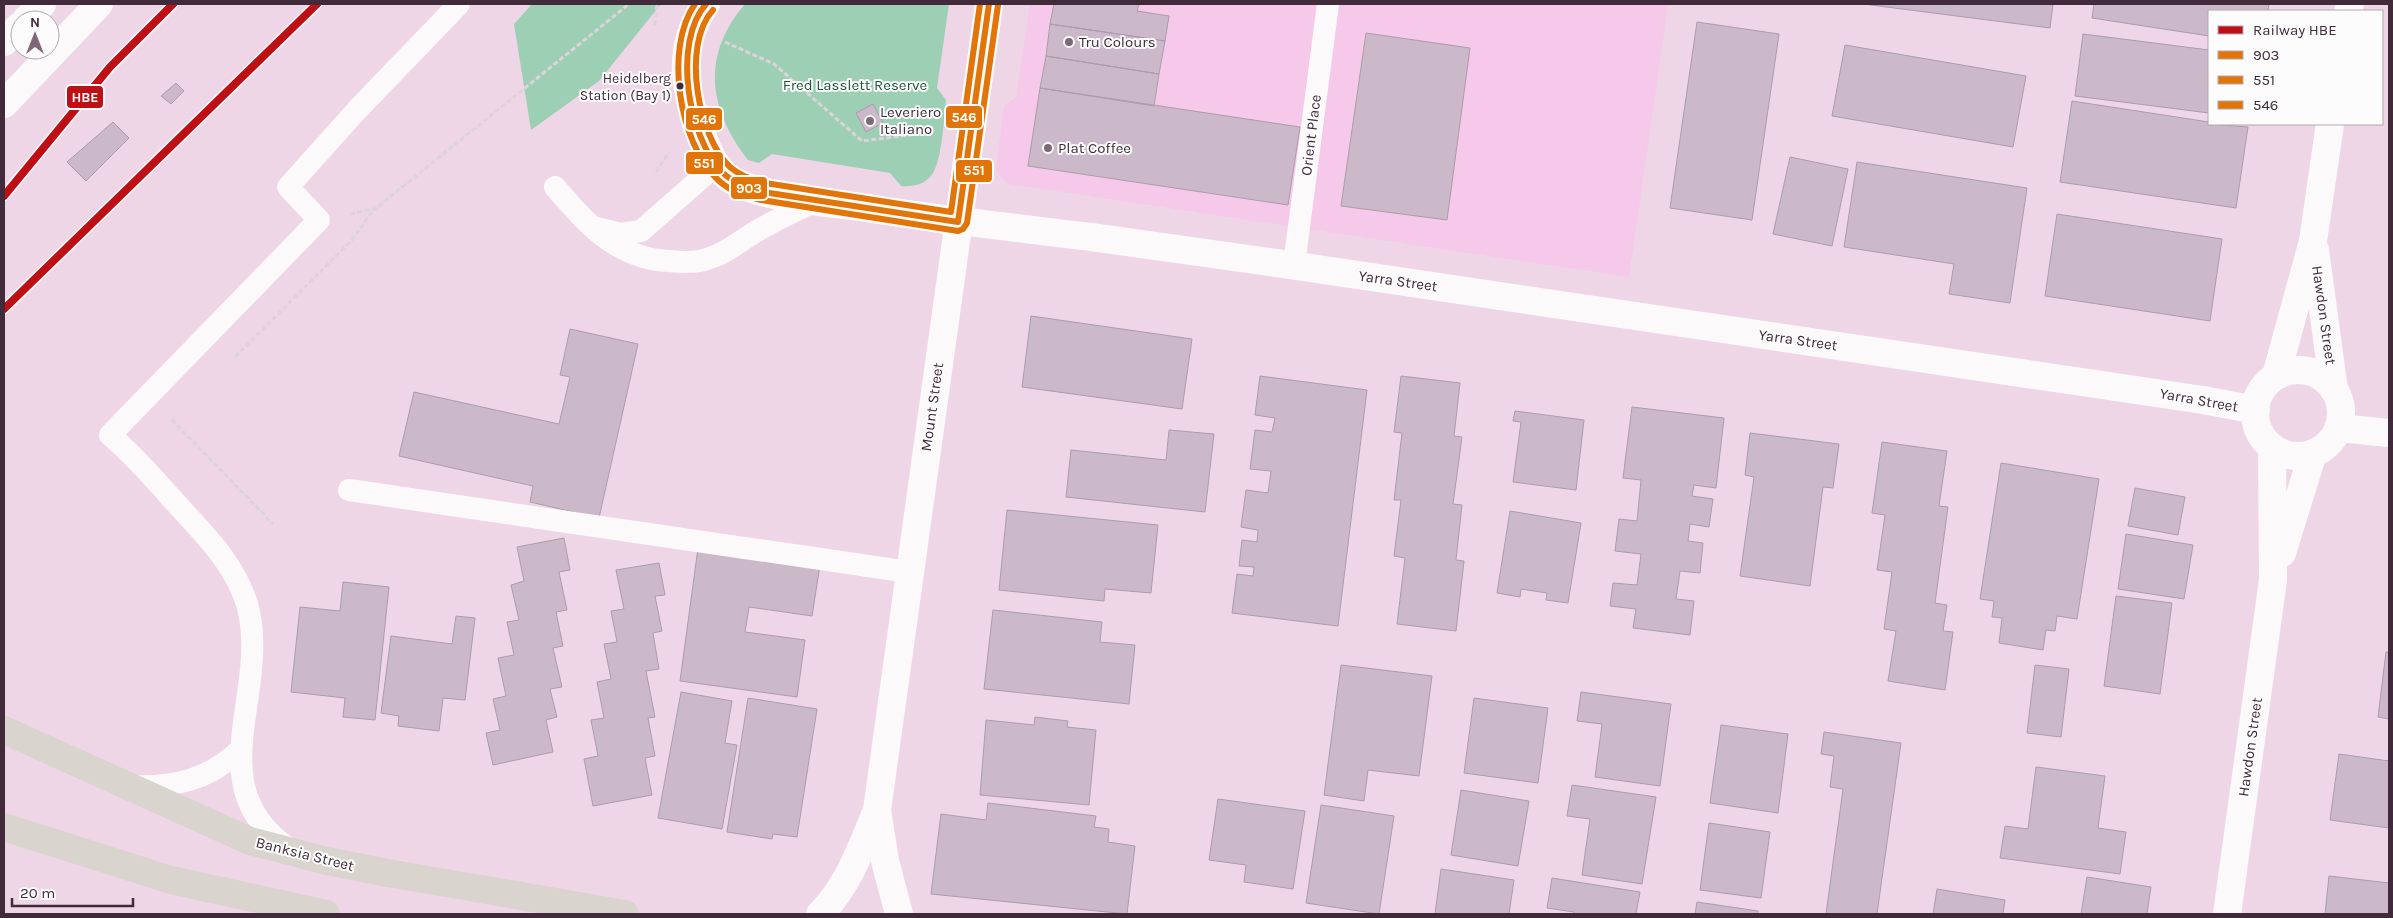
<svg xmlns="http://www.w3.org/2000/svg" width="2393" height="918" font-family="Karla,sans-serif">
  <rect width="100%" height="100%" fill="#eed6e7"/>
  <path fill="#f6c8e9" d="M1030,4H1668L1629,277L1009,184L999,175L996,168L1004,106L1016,97Z"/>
  <path fill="#9dcfb4" d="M532,4H661L599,81L531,130L514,24Z
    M745,4H949L937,88L946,100C944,117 942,166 930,177C923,185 911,187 901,186L890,173L772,154L759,163L748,160C708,109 701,55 745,4Z"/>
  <path fill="#cbb9ca" stroke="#ad9bac" d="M1054,4H1139L1137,11L1169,16L1165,41L1050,24Z
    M1863,4H2053L2050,28Z
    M2094,4H2269L2268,11H2209V36L2092,18Z
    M1697,22L1779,34L1752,220L1670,208Z
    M1050,24L1165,41L1159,74L1046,56Z
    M1366,33L1470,48L1447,220L1341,206Z
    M2083,34L2209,50V113L2075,96Z
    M1845,45L2026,76L2013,147L1832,116Z
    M1046,56L1159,74L1154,106L1040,88Z
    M176,83L184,91L171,104L161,96Z
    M1040,88L1300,127L1288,205L1028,166Z
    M2072,101L2209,122V124L2248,127L2236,208L2060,182Z
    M873,104L883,123L866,132L856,113Z
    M113,122L129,138L86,181L67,162Z
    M1790,157L1848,169L1832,246L1773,234Z
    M1857,162L2027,188L2010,303L1949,294L1954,264L1844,247Z
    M2057,214L2222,239L2210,321L2045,296Z
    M1031,316L1192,339L1182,409L1022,387Z
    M570,329L638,344L599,518L530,502L533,486L399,456L414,392L559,424L570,377L560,375Z
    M1260,376L1367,390L1338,626L1232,613L1237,574L1253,576L1254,567L1239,566L1242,540L1257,542L1258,530L1241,527L1246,490L1268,493L1271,471L1250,469L1255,430L1272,432L1275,418L1255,415Z
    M1401,376L1460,383L1454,436L1462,437L1453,504L1462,505L1456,560L1464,561L1456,631L1397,624L1405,558L1394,556L1401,500H1394L1402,433L1394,432Z
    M1632,407L1724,418L1716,488L1694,485L1692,496L1713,499L1709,527L1690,524L1688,541L1703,543L1700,573L1680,571L1676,599L1694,601L1690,635L1633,628L1636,609L1610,606L1613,583L1637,585L1641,554L1615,551L1619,519L1637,521L1641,480L1623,478Z
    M1515,411L1584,420L1576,490L1513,482L1521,422L1513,421Z
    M1169,430L1214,434L1205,512L1066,497L1071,450L1166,460Z
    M1750,433L1839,444L1833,488L1823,487L1810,586L1740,576L1754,477L1745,475Z
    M1882,442L1947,451L1939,506L1948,507L1935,603L1947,605L1943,631L1953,632L1945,690L1888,681L1896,631L1884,629L1892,572L1877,570L1885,515L1872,513Z
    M2001,463L2099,479L2077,619L2057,616L2055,631L2046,630L2043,650L1999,643L2002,618L1992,617L1994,601L1980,599Z
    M2135,488L2185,497L2178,535L2128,526Z
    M1007,510L1158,525L1151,593L1105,589L1104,601L999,590Z
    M1510,511L1581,523L1568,603L1546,600L1547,593L1521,589L1520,597L1497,593Z
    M2126,534L2193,545L2184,599L2118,589Z
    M564,538L570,570L559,572L567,610L556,612L563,646L553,648L562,687L550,689L557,717L546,720L553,752L493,765L486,733L500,730L493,699L506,696L498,658L514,655L507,622L519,620L511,585L524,581L517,547Z
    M698,548L820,565L812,616L749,607L745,632L805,640L797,697L680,681Z
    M659,563L665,595L655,596L662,631L653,633L659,669L646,671L655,717L648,718L655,756L645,758L652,795L593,806L584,759L598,756L591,720L604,718L597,682L611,679L604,644L617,642L611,611L624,609L616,570Z
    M343,582L389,587L375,720L343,717L345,698L291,692L300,607L340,611Z
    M2116,596L2172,603L2160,694L2104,686Z
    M993,610L1102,622L1100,642L1135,645L1129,704L984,689Z
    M456,616L475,618L465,700L443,698L439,731L398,726L399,716L381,713L391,636L452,644Z
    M2386,652H2389V719L2378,717Z
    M1341,665L1432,676L1419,776L1368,770L1364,801L1324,795Z
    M2035,665L2069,669L2061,737L2027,733Z
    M681,692L732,701L725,743L737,745L722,829L658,818Z
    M1581,692L1671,704L1660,786L1595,777L1602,724L1577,721Z
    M748,698L817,709L797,837L773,834L772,839L727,832Z
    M1474,698L1548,708L1538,783L1464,773Z
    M1035,717L1068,721L1067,727L1096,730L1089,805L980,795L986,720L1034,725Z
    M1721,725L1788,734L1778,813L1710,803Z
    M1824,732L1901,743L1877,914H1826L1843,789L1830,787L1834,756L1821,754Z
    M2339,754L2389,761V828L2330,820Z
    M2036,767L2105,776L2098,828L2126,832L2120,874L2000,858L2005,826L2028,829Z
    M1572,785L1656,797L1642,884L1582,875L1590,819L1567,816Z
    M1461,790L1529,801L1518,866L1451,855Z
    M1218,799L1305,811L1293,889L1244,882L1246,865L1209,860Z
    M988,803L1096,816L1094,827L1109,829L1108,842L1135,846L1127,914L931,894L941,814L986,820Z
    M1321,805L1394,816L1379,914L1306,903Z
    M1709,823L1770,832L1761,898L1700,890Z
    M1441,869L1514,880L1509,914H1435Z
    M2329,876L2389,883V914H2325Z
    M2087,877L2151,887L2147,914H2081Z
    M1552,878L1640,892L1636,914H1573L1574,912L1547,908Z
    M1937,889L2005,900L2003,914H1933Z
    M1697,902L1758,911V914H1695Z"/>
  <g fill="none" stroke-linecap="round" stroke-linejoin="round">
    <path stroke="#dcd4da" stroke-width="3" stroke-dasharray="5 2.5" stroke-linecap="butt" d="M655,25L657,4
      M725,42L774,64L862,141L926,133
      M656,172L669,152
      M350,214L375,209L629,4
      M235,357L352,240L374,209
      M172,420L273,524"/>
    <path stroke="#fcf9fb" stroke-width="22" d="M555,187C587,224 617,259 669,261C682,262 695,263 707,259C726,254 741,240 757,231C775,220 796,211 815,201
      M597,228L621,234L641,231L716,165
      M1294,265L1328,4
      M349,490L909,572
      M131,786C172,788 209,780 240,750
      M291,850C195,787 272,692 247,604C234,562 202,532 173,500C153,477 133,455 110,435L319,220L288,187L357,110L459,4"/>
    <path stroke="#fcf9fb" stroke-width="28" d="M706,4C675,49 684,94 704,140C710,156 718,172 733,181C763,199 836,203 873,209C945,220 1018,228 1091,237C1462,288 1832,345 2203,400L2256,410
      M2348,11L2350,4
      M2315,250L2334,390
      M2255 413a43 43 0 1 1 86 0a43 43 0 1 1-86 0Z
      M2276,376L2313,241L2330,124
      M2339,428L2389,433
      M2282,553L2313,453
      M877,810L885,861L899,914
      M820,914C848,887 862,846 877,810L989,4
      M2227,914L2273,580L2272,447"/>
    <path stroke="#fcf9fb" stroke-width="28" d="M26,20L42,4
      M4,42L20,26
      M4,104L99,4"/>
    <path stroke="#d9d4ce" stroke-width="28" d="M4,730L250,841L327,861L388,873L625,914
      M4,827L171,880L326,914"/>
    <g stroke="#fcfcfc" stroke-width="10">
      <path id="bus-1" d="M706,4C672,43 688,137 722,172C733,183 748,188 763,192L958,222
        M958,222L989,4"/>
    </g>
    <g stroke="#fcfcfc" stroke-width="10">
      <path id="bus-2" d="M695,4C664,48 679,142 717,179C729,191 745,196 761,200L958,231L963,229L967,223L998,5"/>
    </g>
    <g stroke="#fcfcfc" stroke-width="10">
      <path id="bus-3" d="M713,10C681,45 698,137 730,167C740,176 752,180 765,183L951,212L980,4"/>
    </g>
    <use href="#bus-1" stroke="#e27509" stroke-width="6"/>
    <use href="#bus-2" stroke="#e27509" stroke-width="6"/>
    <use href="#bus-3" stroke="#e27509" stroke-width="6"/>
    <g stroke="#fcfcfc" stroke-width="11">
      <path id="rail-1" d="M4,196L110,67L173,4
        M4,309L317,4"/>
    </g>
    <use href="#rail-1" stroke="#be1014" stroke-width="8"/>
  </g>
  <g fill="#7e6777" stroke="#fcfcfc" stroke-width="2">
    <circle cx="1069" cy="42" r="5"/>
    <circle cx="870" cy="121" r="5"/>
    <circle cx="1048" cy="148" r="5"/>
  </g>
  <circle fill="#412b3b" stroke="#fcfcfc" stroke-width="2" cx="680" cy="86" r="4.5"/>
  <g text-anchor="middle" stroke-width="4" stroke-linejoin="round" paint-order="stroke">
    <g font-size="14" fill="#412b3b" stroke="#fcfcfc" text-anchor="end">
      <text x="671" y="83">Heidelberg<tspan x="671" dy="17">Station (Bay 1)</tspan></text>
    </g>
    <g font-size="15" fill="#412b3b" stroke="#fcfcfc" text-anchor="start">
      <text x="1079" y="47">Tru Colours</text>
      <text x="880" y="117">Leveriero<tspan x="880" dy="17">Italiano</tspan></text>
      <text x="1058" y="153">Plat Coffee</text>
    </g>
    <g font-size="15" fill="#215739" stroke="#fcfcfc">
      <text x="855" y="90">Fred Lasslett Reserve</text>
    </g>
    <g font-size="15" fill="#412b3b" stroke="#fcfcfc">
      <text transform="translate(1311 135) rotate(-83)" y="5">Orient Place</text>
      <text transform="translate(1398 281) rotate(8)" y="5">Yarra Street</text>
      <text transform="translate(2324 315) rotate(82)" y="5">Hawdon Street</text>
      <text transform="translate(1798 340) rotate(8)" y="5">Yarra Street</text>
      <text transform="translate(2199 400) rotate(10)" y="5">Yarra Street</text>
      <text transform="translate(932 407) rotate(-82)" y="5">Mount Street</text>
      <text transform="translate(2250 747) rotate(-82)" y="5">Hawdon Street</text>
      <text transform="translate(305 854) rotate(14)" y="5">Banksia Street</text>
    </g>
  </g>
  <g stroke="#fcfcfc" stroke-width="2">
    <rect x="66" y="85" width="38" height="24" rx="5" fill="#be1014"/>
    <rect x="945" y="105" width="38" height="24" rx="5" fill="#e27509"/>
    <rect x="685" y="107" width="38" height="24" rx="5" fill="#e27509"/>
    <rect x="685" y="151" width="39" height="24" rx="5" fill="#e27509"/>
    <rect x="955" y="159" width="38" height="24" rx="5" fill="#e27509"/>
    <rect x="730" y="176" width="38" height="24" rx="5" fill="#e27509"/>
  </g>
  <g font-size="14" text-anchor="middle" font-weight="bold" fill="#fff">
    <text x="85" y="102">HBE</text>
    <text x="964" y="122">546</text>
    <text x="704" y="124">546</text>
    <text x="704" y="168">551</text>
    <text x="974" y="175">551</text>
    <text x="749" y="193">903</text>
  </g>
  <rect width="2393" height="918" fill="none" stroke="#412b3b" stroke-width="10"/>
  <rect x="2208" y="10" width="175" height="115" fill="#fcfcfc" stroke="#b1a8af"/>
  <rect x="2218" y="26" width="25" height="8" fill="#be1014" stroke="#b1a8af"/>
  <text x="2253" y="35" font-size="15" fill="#412b3b">Railway HBE</text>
  <rect x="2218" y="51" width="25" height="8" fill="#e27509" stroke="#b1a8af"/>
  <text x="2253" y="60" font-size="15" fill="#412b3b">903</text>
  <rect x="2218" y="76" width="25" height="8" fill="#e27509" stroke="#b1a8af"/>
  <text x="2253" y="85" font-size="15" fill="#412b3b">551</text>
  <rect x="2218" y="101" width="25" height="8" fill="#e27509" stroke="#b1a8af"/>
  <text x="2253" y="110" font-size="15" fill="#412b3b">546</text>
  <g transform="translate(35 35)"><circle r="24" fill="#fcfcfc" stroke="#b1a8af"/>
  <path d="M0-4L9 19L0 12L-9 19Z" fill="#7e6777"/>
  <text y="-8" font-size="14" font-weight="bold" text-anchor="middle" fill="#412b3b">N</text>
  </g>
  <path d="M12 898v8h121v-8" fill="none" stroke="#412b3b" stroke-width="2.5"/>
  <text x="20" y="898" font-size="15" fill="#412b3b" stroke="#fcfcfc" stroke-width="4" paint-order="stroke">20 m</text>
</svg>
